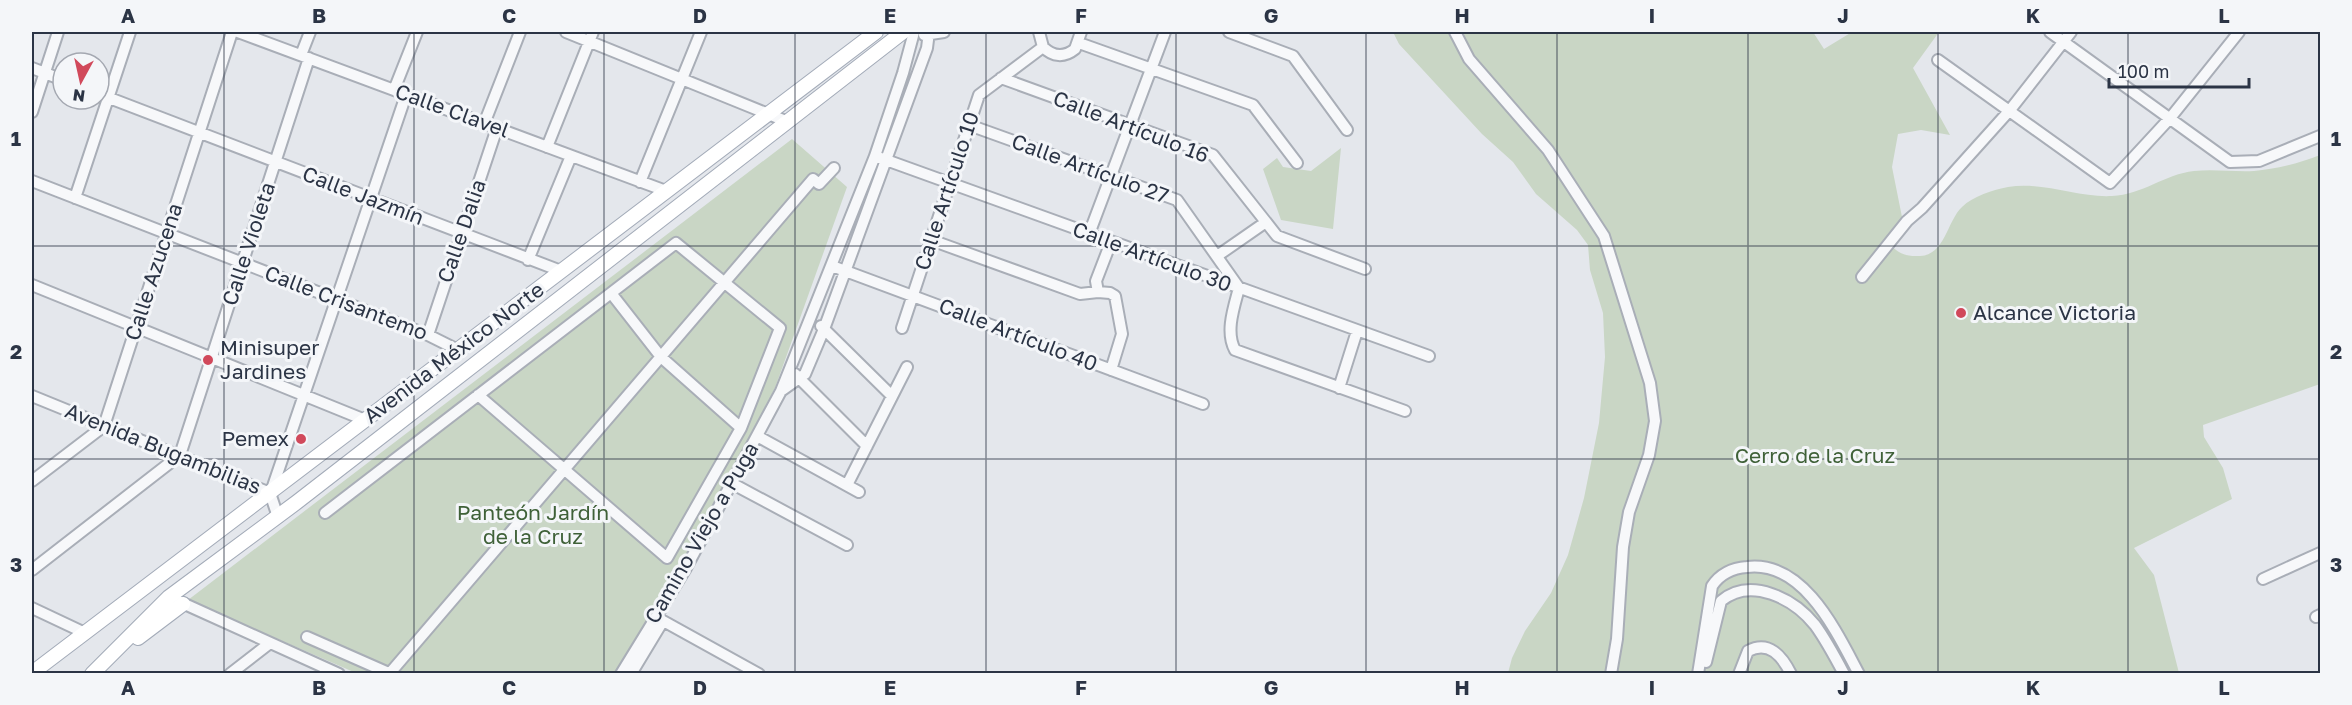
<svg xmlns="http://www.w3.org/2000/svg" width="2352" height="705" font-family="'Golos Text',sans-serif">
  <rect width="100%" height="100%" fill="#e4e7ec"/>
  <path fill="#c9d6c5" d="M1393,32H1813L1824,49L1852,32H1939L1913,68L1950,135L1921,130L1898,134L1892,167L1902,217L1885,240C1897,252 1903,257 1920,256C1945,255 1947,221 1962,207C1973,196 1993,190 2008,187C2043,181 2079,198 2112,196C2142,195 2165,174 2194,171C2214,169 2234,172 2254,171C2275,169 2301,163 2320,155V384L2203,425L2204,437L2223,468L2232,499L2134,548L2154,575L2179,673H1508L1512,658L1525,631L1551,593L1568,555L1584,498L1599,423L1605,357L1603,313L1590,270L1588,245L1577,230L1536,194L1513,162L1482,134L1399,44Z
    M792,139L847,187L775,388L682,563L617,673H356L188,600Z
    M1341,148L1333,229L1281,220L1263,169L1277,158L1283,167L1311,171Z"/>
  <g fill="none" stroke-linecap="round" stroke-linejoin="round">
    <g stroke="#a9aeb7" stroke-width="14">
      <path id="minor" d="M238,32L666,191
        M566,32L788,122
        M1039,32L1043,47C1053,57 1064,58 1075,49L1081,32
        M1229,32L1293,56L1347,130
        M1455,32L1469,59L1548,150L1604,236L1650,383L1655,421L1649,455L1629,512L1623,547L1617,639L1611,674
        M2050,32L2230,162L2259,161L2320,136
        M924,35L944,32
        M1079,43L1253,105L1297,163
        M301,55L310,32
        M1938,60L2110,183L2171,117L2239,32
        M32,68L63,80
        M1001,78L1213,155L1277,236L1365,269
        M394,90L417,32
        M99,94L561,271
        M32,112L58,32
        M484,124L520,32
        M969,125L1177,200L1239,288C1234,307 1225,332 1235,350L1405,411
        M547,147L593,32
        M875,156L1429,356
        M32,181L428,335L458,350
        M640,182L701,32
        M75,198L130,32
        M1089,234L1165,32
        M931,240L1080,294L1098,292
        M1217,256L1266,222
        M528,260L571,156
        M832,266L1203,404
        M1862,277L1907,221L1922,208L2010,110L2071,32
        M32,285L365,420
        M611,293L661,357L741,428
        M821,326L892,396
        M902,328L979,95L1043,47
        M428,335L497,128
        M1111,370L1122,334L1115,296L1110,293L1098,292L1096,281L1111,242
        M795,374L867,446
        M1339,388L1357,331
        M781,391L805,374L824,329L927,48L929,32
        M32,396L270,493L278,517
        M757,436L859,492
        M32,481L104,426L232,32
        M733,484L847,545
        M847,485L907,367
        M271,492L406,95
        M325,513C442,423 559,333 676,243L780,328L741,428L667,558L478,395
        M32,570L180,455L309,58
        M2263,579L2320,553
        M178,601L339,674
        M32,608L85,633
        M656,617L759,674
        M2316,617L2320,615
        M307,637L391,674
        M1706,662L1721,601C1751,576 1794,599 1815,625C1826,640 1835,657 1844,674
        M390,673L813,179L819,184L834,168
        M230,674L270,643
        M621,674L686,568L781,391L875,156L903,73L914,32
        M631,674L663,621
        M1698,674L1712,586C1720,574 1733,568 1747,567C1804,560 1837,633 1859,674
        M1739,674L1748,651C1769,640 1782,656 1791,674"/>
    </g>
    <g stroke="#a3abb8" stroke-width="16">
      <path id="major" d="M138,638L183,604
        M32,673L876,32
        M92,674L169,597L297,502L903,32"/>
    </g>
    <use href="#minor" stroke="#f7f8fa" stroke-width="10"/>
    <use href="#major" stroke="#fff" stroke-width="14"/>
  </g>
  <path fill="none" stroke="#2b3445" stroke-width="1.5" stroke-opacity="0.55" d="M224,32V674M414,32V674M604,32V674M795,32V674M986,32V674M1176,32V674M1366,32V674M1557,32V674M1748,32V674M1938,32V674M2128,32V674M32,246H2320M32,459H2320"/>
  <g fill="#d1495b" stroke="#f4f6f9" stroke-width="2">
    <circle cx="1961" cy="313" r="6"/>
    <circle cx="208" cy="360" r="6"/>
    <circle cx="301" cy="439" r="6"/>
  </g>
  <g text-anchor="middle" stroke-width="6" stroke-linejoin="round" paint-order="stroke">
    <g font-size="21" fill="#2b3445" stroke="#f4f6f9">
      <text transform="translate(452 111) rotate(20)" y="7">Calle Clavel</text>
      <text transform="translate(1131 127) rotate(21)" y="7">Calle Artículo 16</text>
      <text transform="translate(1090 169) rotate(20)" y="7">Calle Artículo 27</text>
      <text transform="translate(947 191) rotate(-72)" y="7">Calle Artículo 10</text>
      <text transform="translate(363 196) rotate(21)" y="7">Calle Jazmín</text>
      <text transform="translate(462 231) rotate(-71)" y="7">Calle Dalia</text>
      <text transform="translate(249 244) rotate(-72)" y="7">Calle Violeta</text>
      <text transform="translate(1152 257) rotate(20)" y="7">Calle Artículo 30</text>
      <text transform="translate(154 272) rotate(-72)" y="7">Calle Azucena</text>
      <text transform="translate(346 303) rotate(21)" y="7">Calle Crisantemo</text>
      <text transform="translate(1018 335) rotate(21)" y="7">Calle Artículo 40</text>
      <text transform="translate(454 353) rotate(-37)" y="7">Avenida México Norte</text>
      <text transform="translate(163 449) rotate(22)" y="7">Avenida Bugambilias</text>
      <text transform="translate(702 533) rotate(-60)" y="7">Camino Viejo a Puga</text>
    </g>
    <g font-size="21" fill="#2b3445" stroke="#f4f6f9" text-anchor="start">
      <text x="1973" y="320">Alcance Victoria</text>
      <text x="220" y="355">Minisuper<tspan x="220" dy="24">Jardines</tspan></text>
      <text x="289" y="446" text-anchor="end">Pemex</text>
    </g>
    <g font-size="21" fill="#3f6138" stroke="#f4f6f9">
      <text x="1815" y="463">Cerro de la Cruz</text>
      <text x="533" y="520">Panteón Jardín<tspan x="533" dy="24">de la Cruz</tspan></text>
    </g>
  </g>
  <rect width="2352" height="705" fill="none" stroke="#f4f6f9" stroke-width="66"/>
  <g transform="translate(81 81) rotate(188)"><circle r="28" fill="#f4f6f9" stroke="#a4a8b1" stroke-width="1.5"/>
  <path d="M0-4.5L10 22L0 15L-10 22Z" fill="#d1495b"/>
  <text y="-9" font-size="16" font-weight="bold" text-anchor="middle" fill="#2b3445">N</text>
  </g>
  <path d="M2109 78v9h140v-9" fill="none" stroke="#2b3445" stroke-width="3"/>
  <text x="2118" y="78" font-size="18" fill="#2b3445" stroke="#f4f6f9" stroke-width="4.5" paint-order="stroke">100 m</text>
  <rect x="33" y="33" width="2286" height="639" fill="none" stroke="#2b3445" stroke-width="2"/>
  <g font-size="20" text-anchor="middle" font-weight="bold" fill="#2b3445">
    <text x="128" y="23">A</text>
    <text x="319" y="23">B</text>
    <text x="509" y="23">C</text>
    <text x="700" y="23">D</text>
    <text x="890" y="23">E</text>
    <text x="1081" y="23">F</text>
    <text x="1271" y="23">G</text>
    <text x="1462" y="23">H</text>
    <text x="1652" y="23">I</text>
    <text x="1843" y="23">J</text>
    <text x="2033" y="23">K</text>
    <text x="2224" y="23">L</text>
    <text x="16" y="146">1</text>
    <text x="2336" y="146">1</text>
    <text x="16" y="359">2</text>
    <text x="2336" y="359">2</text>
    <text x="16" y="572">3</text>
    <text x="2336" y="572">3</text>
    <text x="128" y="695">A</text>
    <text x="319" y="695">B</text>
    <text x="509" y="695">C</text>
    <text x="700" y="695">D</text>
    <text x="890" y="695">E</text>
    <text x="1081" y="695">F</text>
    <text x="1271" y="695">G</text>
    <text x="1462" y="695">H</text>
    <text x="1652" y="695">I</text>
    <text x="1843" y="695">J</text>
    <text x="2033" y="695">K</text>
    <text x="2224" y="695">L</text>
  </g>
</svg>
